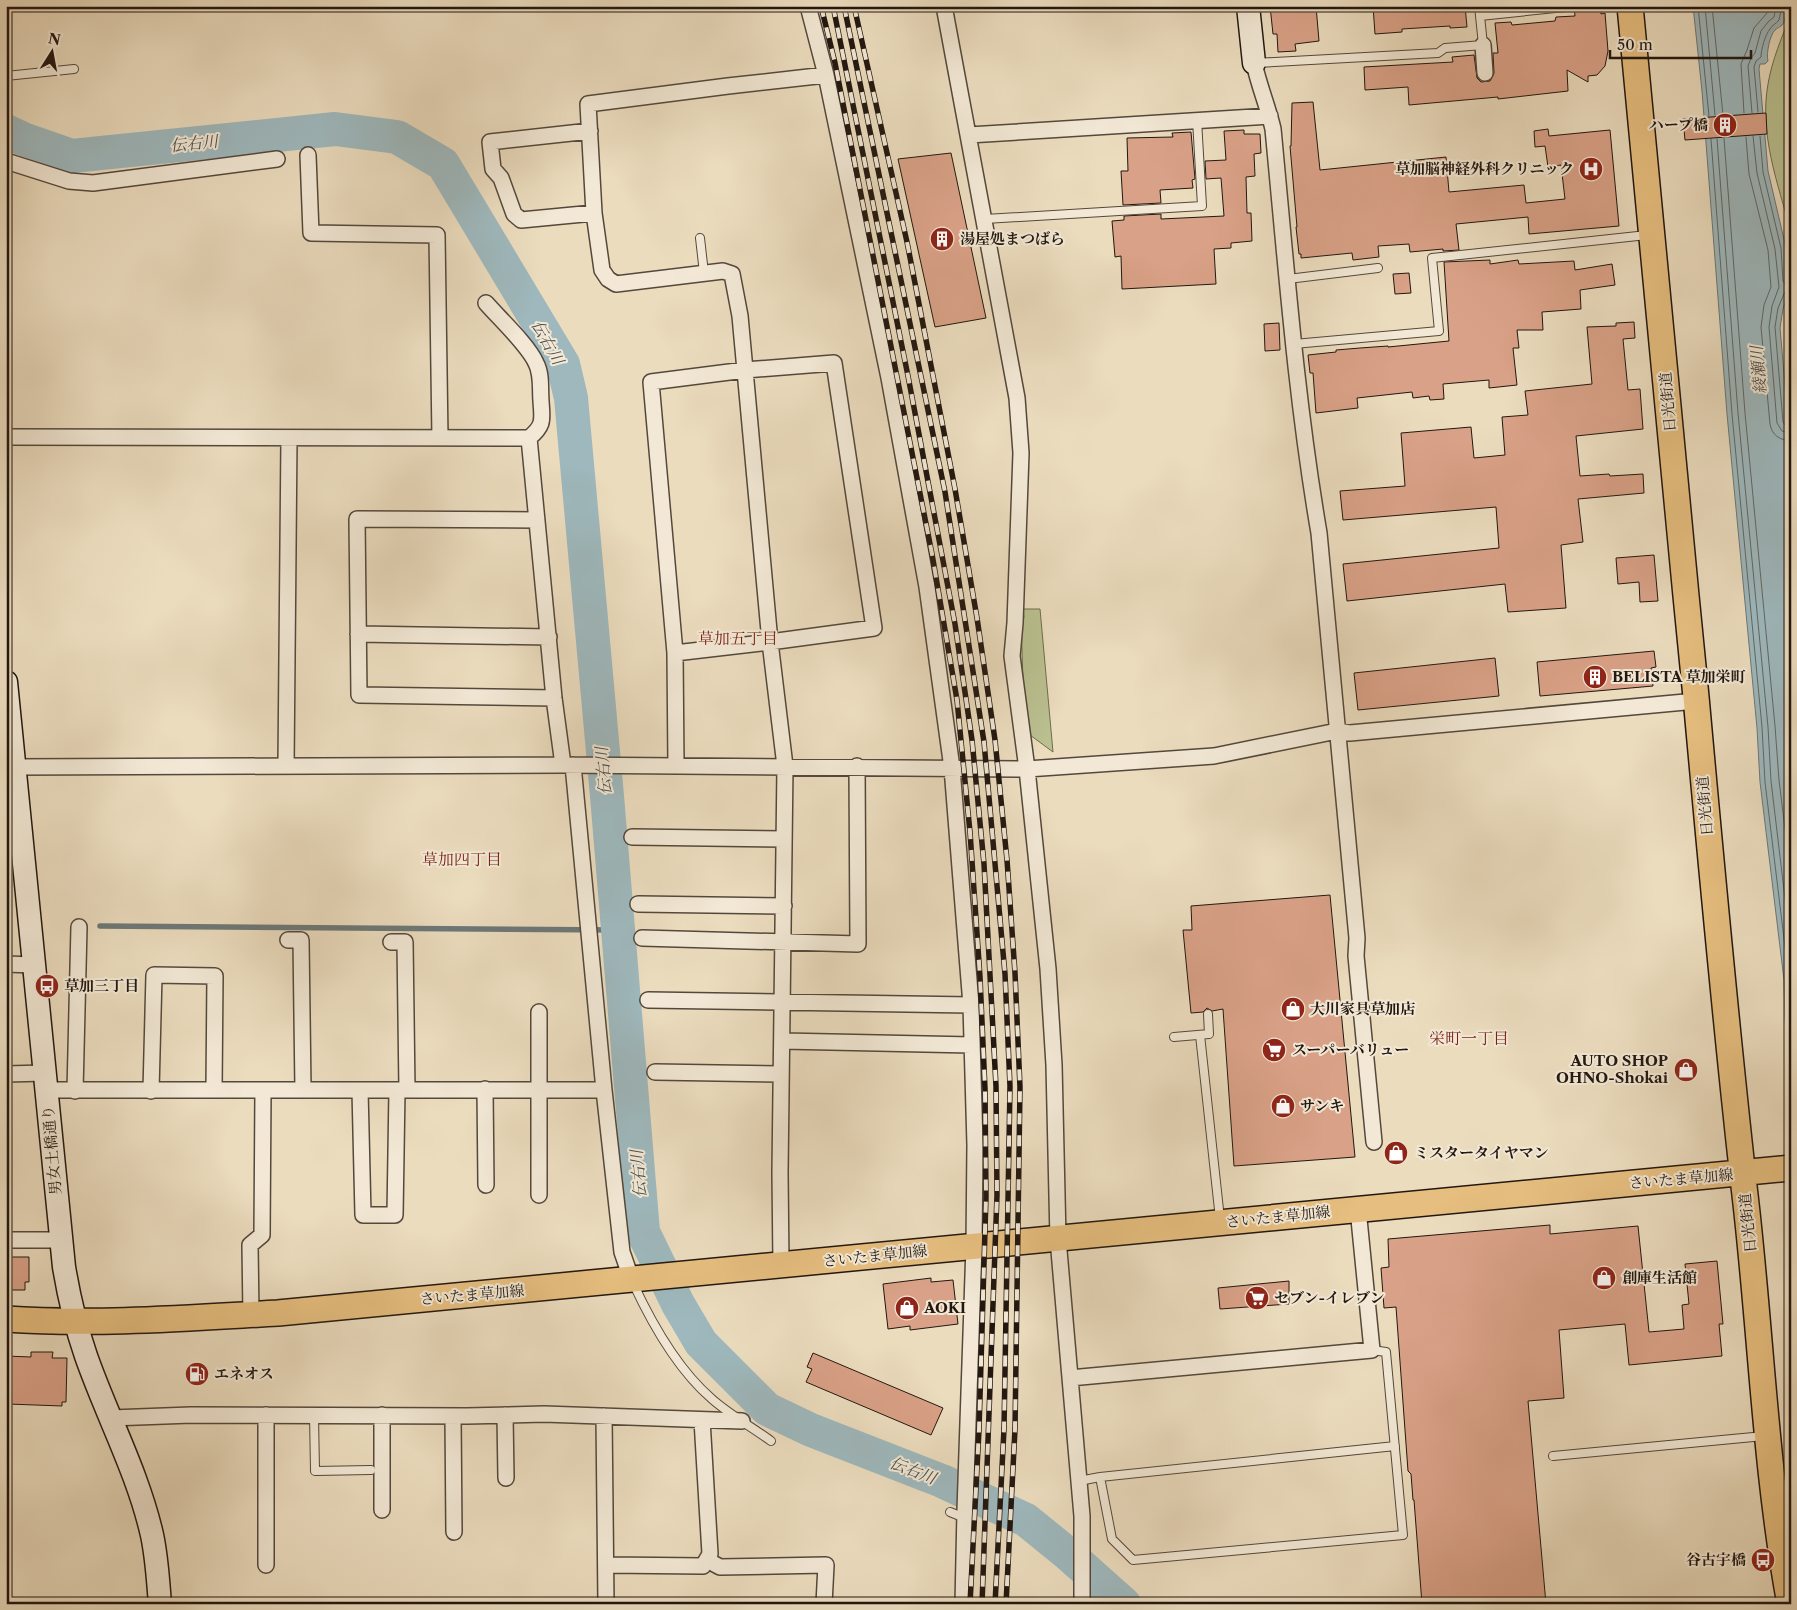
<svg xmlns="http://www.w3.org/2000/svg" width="1797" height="1610" font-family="'Libre Caslon Text','Noto Serif JP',serif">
  <rect width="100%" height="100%" fill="#ebdcbe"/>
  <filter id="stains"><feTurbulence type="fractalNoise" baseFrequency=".004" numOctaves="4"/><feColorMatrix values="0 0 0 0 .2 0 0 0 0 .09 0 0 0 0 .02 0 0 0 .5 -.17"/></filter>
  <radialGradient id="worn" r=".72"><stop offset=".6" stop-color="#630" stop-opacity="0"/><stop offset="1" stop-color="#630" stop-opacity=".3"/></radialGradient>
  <path fill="#bac090" stroke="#6e6c50" d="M1791,14V232C1778,184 1759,134 1768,84C1772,60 1782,37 1791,14Z
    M1023,609H1040L1053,752L1030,735L1023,682L1021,621L1024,618Z"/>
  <path fill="#9eb8bd" stroke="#6c7878" d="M1693,6H1787C1786,11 1786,18 1784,22C1782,27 1778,27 1775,30C1770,35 1766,53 1768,61L1765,64H1760L1759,69L1768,171L1786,248L1789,291L1783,309L1780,328L1791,453V1062L1785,1020L1784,980L1760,782L1757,728L1727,414L1702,91Z"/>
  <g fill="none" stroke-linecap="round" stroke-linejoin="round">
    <path stroke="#606866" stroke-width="1" d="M1698,6L1709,116
      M1705,6L1715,115
      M1712,6L1723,115
      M1758,112L1754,67L1756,61L1761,57C1761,50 1765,35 1770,29C1772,25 1776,24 1779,20L1782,6
      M1744,113L1741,64L1747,50L1754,28L1767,13L1768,6
      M1752,113L1748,66L1751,58L1755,53L1761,31L1768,22L1774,17L1776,6
      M1753,136L1757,173L1775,249L1779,287L1772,306L1769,327L1777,423L1782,431L1791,433
      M1760,136L1763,172L1781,248L1783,281L1787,287L1778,308L1775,327L1783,422L1786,426L1791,427
      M1746,137L1749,174L1768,250L1771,287L1764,305L1761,327L1770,424C1772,435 1779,440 1791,441
      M1724,138L1745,413L1775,726L1779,780L1791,878
      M1711,139L1732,414L1762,727L1765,782L1789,980L1791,1022
      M1717,139L1738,413L1768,727L1771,781L1791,949"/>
    <path stroke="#6c7878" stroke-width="5.5" d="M100,926L618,930"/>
    <path stroke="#9eb8bd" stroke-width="34" d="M6,131L23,139L72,156L335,129L397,137L443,164L563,364L571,398L607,796L643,1232L678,1304L701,1343L767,1409L811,1430L942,1481L1026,1520L1068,1554L1124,1604"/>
  </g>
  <path fill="#d9a187" stroke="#221710" d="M1270,6H1316L1319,41L1295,44L1296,51L1278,52L1277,34H1273Z
    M1373,6H1465L1467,27L1450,28V26L1402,29V32L1375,34Z
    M1574,6H1600L1601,14L1605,13L1608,51L1605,66L1597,75L1588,76V82L1567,70L1568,91L1498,99V97L1409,105L1408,87L1365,90L1364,67L1453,62L1452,57L1474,55L1477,78L1481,82L1490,81L1494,73L1493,53H1498L1495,23L1511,22L1512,25L1555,21L1556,17L1575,16Z
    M1313,102L1320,170L1446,157L1449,192L1524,185L1526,203L1565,199L1561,165L1548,167L1545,146L1535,147L1534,131L1548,129L1549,136L1610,130L1619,226L1529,234L1528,217L1456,224L1459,250L1443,251V249L1410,252L1409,244L1378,246L1379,257L1353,260L1352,253L1301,258V254H1299L1296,227H1297L1290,146H1291L1292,103Z
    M1766,113L1767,134L1685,140L1683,119Z
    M1244,130V134H1260L1261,153L1254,154L1255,176L1246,177L1247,213H1251L1252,241L1231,243V248L1214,249L1216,284L1122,289L1121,256L1115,257L1112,221L1124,220V216L1161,214V219L1224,216L1221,178L1206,179L1205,161L1226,160L1224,131Z
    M1191,132L1195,179L1192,180L1193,188L1160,190L1161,203L1123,205L1121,171H1128L1127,138L1173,137L1172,133Z
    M951,153L986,318L935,327L898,159Z
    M1490,260V264L1518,260L1519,264L1574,261L1575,270L1612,264L1615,285L1580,290L1581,309L1542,312L1543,330H1517L1519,348H1513L1517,385L1489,388V380L1443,384L1444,399L1430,400L1429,396L1413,398L1412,392L1357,398L1358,408L1316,413L1313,373H1310L1308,355L1336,352V350L1360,348L1388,346V347L1449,341L1444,262Z
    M1409,273L1411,293L1395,294L1393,274Z
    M1634,322L1635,338L1623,339L1628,390L1640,389L1643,429L1576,436L1580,476L1609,474L1610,476L1643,474L1644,493L1578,499L1583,542L1561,545L1566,608L1508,612L1505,584L1347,601L1343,564L1499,548L1496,507L1343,520L1340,491L1405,486L1401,433L1471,427L1474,458L1505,455L1502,417L1528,415L1525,391L1592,384L1587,327L1616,326V323Z
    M1279,323L1280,350L1265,351L1264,324Z
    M1654,555L1658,601L1640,602L1639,582L1618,584L1616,558Z
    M1654,651L1656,667L1651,668L1653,686L1540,696L1537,662Z
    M1495,658L1499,696L1358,710L1354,673Z
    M1330,895L1355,1157L1234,1166L1223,1009L1212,1011L1207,1008L1203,1012L1191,1013L1183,930H1192L1191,906Z
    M1550,1225V1234L1638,1226L1649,1332L1684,1329L1682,1305L1689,1304L1685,1264L1717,1261L1723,1324H1719L1722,1356L1629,1365L1625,1324L1559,1330L1564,1398L1528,1401L1546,1604H1422L1414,1500H1413L1411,1474L1408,1471L1396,1307L1384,1308L1381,1268L1389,1267L1388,1239Z
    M6,1257H29V1282H25V1290H6Z
    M931,1278V1282L953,1280L958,1324L910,1330V1326L888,1329L883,1284Z
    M1289,1281V1304L1220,1309L1218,1288Z
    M31,1352H53L52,1358H67L66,1402H62V1406L8,1404L6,1356L31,1357Z
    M813,1353L943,1408L931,1435L806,1382L812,1369L807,1367Z"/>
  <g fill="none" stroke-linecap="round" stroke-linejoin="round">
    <g stroke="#54483c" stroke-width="10">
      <path id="lane" d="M1480,16L1565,7
        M1256,63L1438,53L1445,48L1483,45L1479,6
        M6,76L74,69
        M985,219L1202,206L1197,120
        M700,238L704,273
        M1288,279L1378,268
        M1294,344L1439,331L1432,258L1647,235
        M1200,1035L1220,1219
        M1174,1037L1209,1034L1208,1014
        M633,1283C652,1324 677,1369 712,1399C730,1415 752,1427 771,1441
        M314,1415L315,1471L371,1470
        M1553,1456L1764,1436
        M1100,1477L1112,1539L1133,1560L1403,1535L1386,1352L1372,1350
        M1079,1481L1100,1477L1395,1446
        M950,1512L965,1518"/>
    </g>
    <g stroke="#54483c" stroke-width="18">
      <path id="street" d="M808,6L826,75L889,378L927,587L952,768L971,1005L975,1145L974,1246L965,1511L963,1604
        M944,6L1017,398L1021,453L1015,623L1012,656L1027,769L1048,969L1054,1065L1058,1239L1082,1516V1604
        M1483,45L1485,73
        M1254,63C1259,86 1268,107 1273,129C1286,264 1296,399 1319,533L1357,938L1356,956L1374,1142
        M590,131L490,142L493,169L501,178L514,214L521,220L594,213
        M969,135L1270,116
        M308,155L311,233L437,235L440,438
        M6,161L69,181L93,183L277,159
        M486,303C500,319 528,345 536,363C542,374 540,389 541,401C542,419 545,425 529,438
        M6,437L529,438L554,698L563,765
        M537,520L357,519L359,695L554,698
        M358,634L549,637
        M675,653L770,642L874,628L834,363L745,370L651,382L675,653L676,766
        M286,766L289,438
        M14,767L563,765L1027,769L1214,756L1337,731L1350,733L1696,701
        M632,837L784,839
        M638,904L784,906
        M642,938L858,944L857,766
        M288,940H301L303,1090
        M391,942H405L407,1090
        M6,964L34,965
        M648,1000L971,1005
        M783,1041L972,1045
        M655,1072L781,1074
        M6,1074L45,1073
        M485,1089L486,1185
        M47,1090H604L573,765
        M360,1090L363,1215H395L397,1090
        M604,1090L622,1252L631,1278
        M75,1091L79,927
        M151,1091L154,975L215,976L214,1090
        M539,1195V1012
        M6,1240H60
        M781,1265L780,1173L785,766L770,642L740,316L732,274L723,271L616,284L608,279L602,270L594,213L588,104L728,86L826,75
        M251,1315L250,1245L262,1235L263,1090
        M1070,1378L1372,1350L1358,1209
        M505,1415L506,1478
        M453,1416L454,1532
        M604,1416L606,1604
        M111,1418L191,1415L467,1416L544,1414L742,1421
        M382,1510V1415
        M707,1560L720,1567L826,1565L824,1604
        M266,1565V1415
        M607,1565L703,1566L710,1554L702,1420"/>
    </g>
    <g stroke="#221710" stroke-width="25">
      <path id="secondary" d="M1248,6L1254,63
        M6,682L64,1267C69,1297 76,1327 86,1356C107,1416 138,1473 152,1535C157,1558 158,1581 160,1604"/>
    </g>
    <g stroke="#221710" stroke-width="28">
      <path id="primary" d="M1630,6C1652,237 1673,467 1696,697C1711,863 1726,1029 1745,1195C1761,1331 1765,1469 1790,1604
        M6,1319C97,1325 188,1318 278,1313L1791,1168"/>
    </g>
    <use href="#lane" stroke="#f2e8d5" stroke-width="8"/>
    <use href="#street" stroke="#f2e8d5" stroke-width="15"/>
    <use href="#secondary" stroke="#f2e8d5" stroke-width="22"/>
    <use href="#primary" stroke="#e6be7f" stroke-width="25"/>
    <g stroke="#221710" stroke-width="5.5">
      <path id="rail" d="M821,6L835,63L932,554L957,700L970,832L980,977L985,1089L986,1197L979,1430L970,1604
        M833,6L908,376L955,624L972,740L984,864L996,1086L997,1195L982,1604
        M844,6L945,492L984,742L1005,974L1010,1086L1004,1429L995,1604
        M854,6L907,242L955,489L977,618L995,740L1007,860L1015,973L1020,1087L1015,1429L1006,1604"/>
    </g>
    <use href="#rail" stroke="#f2e8d5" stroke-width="4" stroke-dasharray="11" stroke-linecap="butt"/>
  </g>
  <defs>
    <g id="building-disc" transform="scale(1.25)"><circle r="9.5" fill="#8f2418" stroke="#f2e8d5"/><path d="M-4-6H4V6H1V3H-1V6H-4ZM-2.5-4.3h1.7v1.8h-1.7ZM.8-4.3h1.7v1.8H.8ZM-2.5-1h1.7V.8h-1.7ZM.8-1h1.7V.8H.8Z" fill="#fff"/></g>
    <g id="hospital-disc" transform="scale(1.25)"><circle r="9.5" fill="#8f2418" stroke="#f2e8d5"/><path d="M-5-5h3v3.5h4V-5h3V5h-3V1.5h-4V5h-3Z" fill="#fff"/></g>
    <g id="bus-disc" transform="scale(1.25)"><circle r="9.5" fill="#8f2418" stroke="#f2e8d5"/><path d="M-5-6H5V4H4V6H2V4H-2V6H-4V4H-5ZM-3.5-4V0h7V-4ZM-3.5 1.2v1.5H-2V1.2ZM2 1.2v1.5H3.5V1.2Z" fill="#fff"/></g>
    <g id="shop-disc" transform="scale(1.25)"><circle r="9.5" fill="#8f2418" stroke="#f2e8d5"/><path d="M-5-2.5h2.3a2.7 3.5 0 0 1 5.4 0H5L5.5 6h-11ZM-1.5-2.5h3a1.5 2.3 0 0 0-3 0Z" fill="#fff"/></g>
    <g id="supermarket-disc" transform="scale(1.25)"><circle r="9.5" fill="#8f2418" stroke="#f2e8d5"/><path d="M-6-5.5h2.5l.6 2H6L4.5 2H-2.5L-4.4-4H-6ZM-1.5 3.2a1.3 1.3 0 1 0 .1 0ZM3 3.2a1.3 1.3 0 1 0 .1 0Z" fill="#fff"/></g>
    <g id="fuel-disc" transform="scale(1.25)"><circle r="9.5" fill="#8f2418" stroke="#f2e8d5"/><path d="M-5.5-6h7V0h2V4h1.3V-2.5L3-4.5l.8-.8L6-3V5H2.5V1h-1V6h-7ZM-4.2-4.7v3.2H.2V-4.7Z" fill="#fff"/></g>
  </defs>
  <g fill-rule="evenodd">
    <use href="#building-disc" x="1725" y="125"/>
    <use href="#hospital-disc" x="1591" y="169"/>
    <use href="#building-disc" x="942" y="239"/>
    <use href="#building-disc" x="1595" y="677"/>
    <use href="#bus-disc" x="47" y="986"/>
    <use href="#shop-disc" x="1293" y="1009"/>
    <use href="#supermarket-disc" x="1274" y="1050"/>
    <use href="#shop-disc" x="1686" y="1070"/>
    <use href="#shop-disc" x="1283" y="1106"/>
    <use href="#shop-disc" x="1396" y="1153"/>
    <use href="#shop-disc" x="1604" y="1278"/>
    <use href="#supermarket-disc" x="1257" y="1298"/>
    <use href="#shop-disc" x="907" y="1308"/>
    <use href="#fuel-disc" x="197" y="1374"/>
    <use href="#bus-disc" x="1763" y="1560"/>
  </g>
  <g text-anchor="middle" stroke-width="4" stroke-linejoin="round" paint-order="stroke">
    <g font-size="15" font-weight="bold" fill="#221710" stroke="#f2e8d5" text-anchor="start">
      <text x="1708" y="130" text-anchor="end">ハープ橋</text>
      <text x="1574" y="174" text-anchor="end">草加脳神経外科クリニック</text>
      <text x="960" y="244">湯屋処まつばら</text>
      <text x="1612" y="682">BELISTA 草加栄町</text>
      <text x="64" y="991">草加三丁目</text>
      <text x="1310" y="1014">大川家具草加店</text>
      <text x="1292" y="1055">スーパーバリュー</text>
      <text x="1668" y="1066" text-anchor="end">AUTO SHOP<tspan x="1668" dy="17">OHNO-Shokai</tspan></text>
      <text x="1300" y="1111">サンキ</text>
      <text x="1414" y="1158">ミスタータイヤマン</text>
      <text x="1622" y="1283">創庫生活館</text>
      <text x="1274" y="1303">セブン-イレブン</text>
      <text x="924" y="1313">AOKI</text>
      <text x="214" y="1379">エネオス</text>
      <text x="1746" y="1565" text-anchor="end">谷古宇橋</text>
    </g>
    <g font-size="15" fill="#221710" stroke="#f2e8d5">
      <text transform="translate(1668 402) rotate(-95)" y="5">日光街道</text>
      <text transform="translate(1705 806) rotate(-95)" y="5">日光街道</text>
      <text transform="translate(52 1150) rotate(-95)" y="5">男女土橋通り</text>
      <text transform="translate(1681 1179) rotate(-5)" y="5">さいたま草加線</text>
      <text transform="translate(1278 1217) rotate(-6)" y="5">さいたま草加線</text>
      <text transform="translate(1748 1223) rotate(-96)" y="5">日光街道</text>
      <text transform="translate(875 1256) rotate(-6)" y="5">さいたま草加線</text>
      <text transform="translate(472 1295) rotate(-5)" y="5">さいたま草加線</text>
    </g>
    <g font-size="16" font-style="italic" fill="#4d4f4d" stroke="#f2e8d5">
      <text transform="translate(194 143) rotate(-6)" y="6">伝右川</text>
      <text transform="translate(548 342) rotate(61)" y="6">伝右川</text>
      <text transform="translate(1758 370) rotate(-95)" y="6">綾瀬川</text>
      <text transform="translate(603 771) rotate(-95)" y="6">伝右川</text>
      <text transform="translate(638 1174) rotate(-95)" y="6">伝右川</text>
      <text transform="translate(913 1470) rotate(21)" y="6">伝右川</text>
    </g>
    <g font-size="16" fill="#7a1f14" stroke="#f2e8d5">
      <text x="738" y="644">草加五丁目</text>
      <text x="462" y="865">草加四丁目</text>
      <text x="1469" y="1044">栄町一丁目</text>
    </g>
  </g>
  <rect width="1797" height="1610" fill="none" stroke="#ebdcbe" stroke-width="25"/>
  <rect x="8" y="8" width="1782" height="1595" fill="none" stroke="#221710" stroke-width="2.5"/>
  <rect x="12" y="12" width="1772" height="1585" fill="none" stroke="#221710"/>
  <g transform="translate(52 52) rotate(11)" stroke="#f2e8d5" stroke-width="4" paint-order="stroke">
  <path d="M0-4L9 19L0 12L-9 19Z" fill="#221710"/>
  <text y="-8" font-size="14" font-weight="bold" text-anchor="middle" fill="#221710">N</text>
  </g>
  <path d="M1610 50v8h141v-8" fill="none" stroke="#221710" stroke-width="2.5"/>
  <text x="1617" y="50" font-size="15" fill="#221710" stroke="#f2e8d5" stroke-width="4" paint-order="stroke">50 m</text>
  <rect width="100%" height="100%" filter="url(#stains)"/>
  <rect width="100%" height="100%" fill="url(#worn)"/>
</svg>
